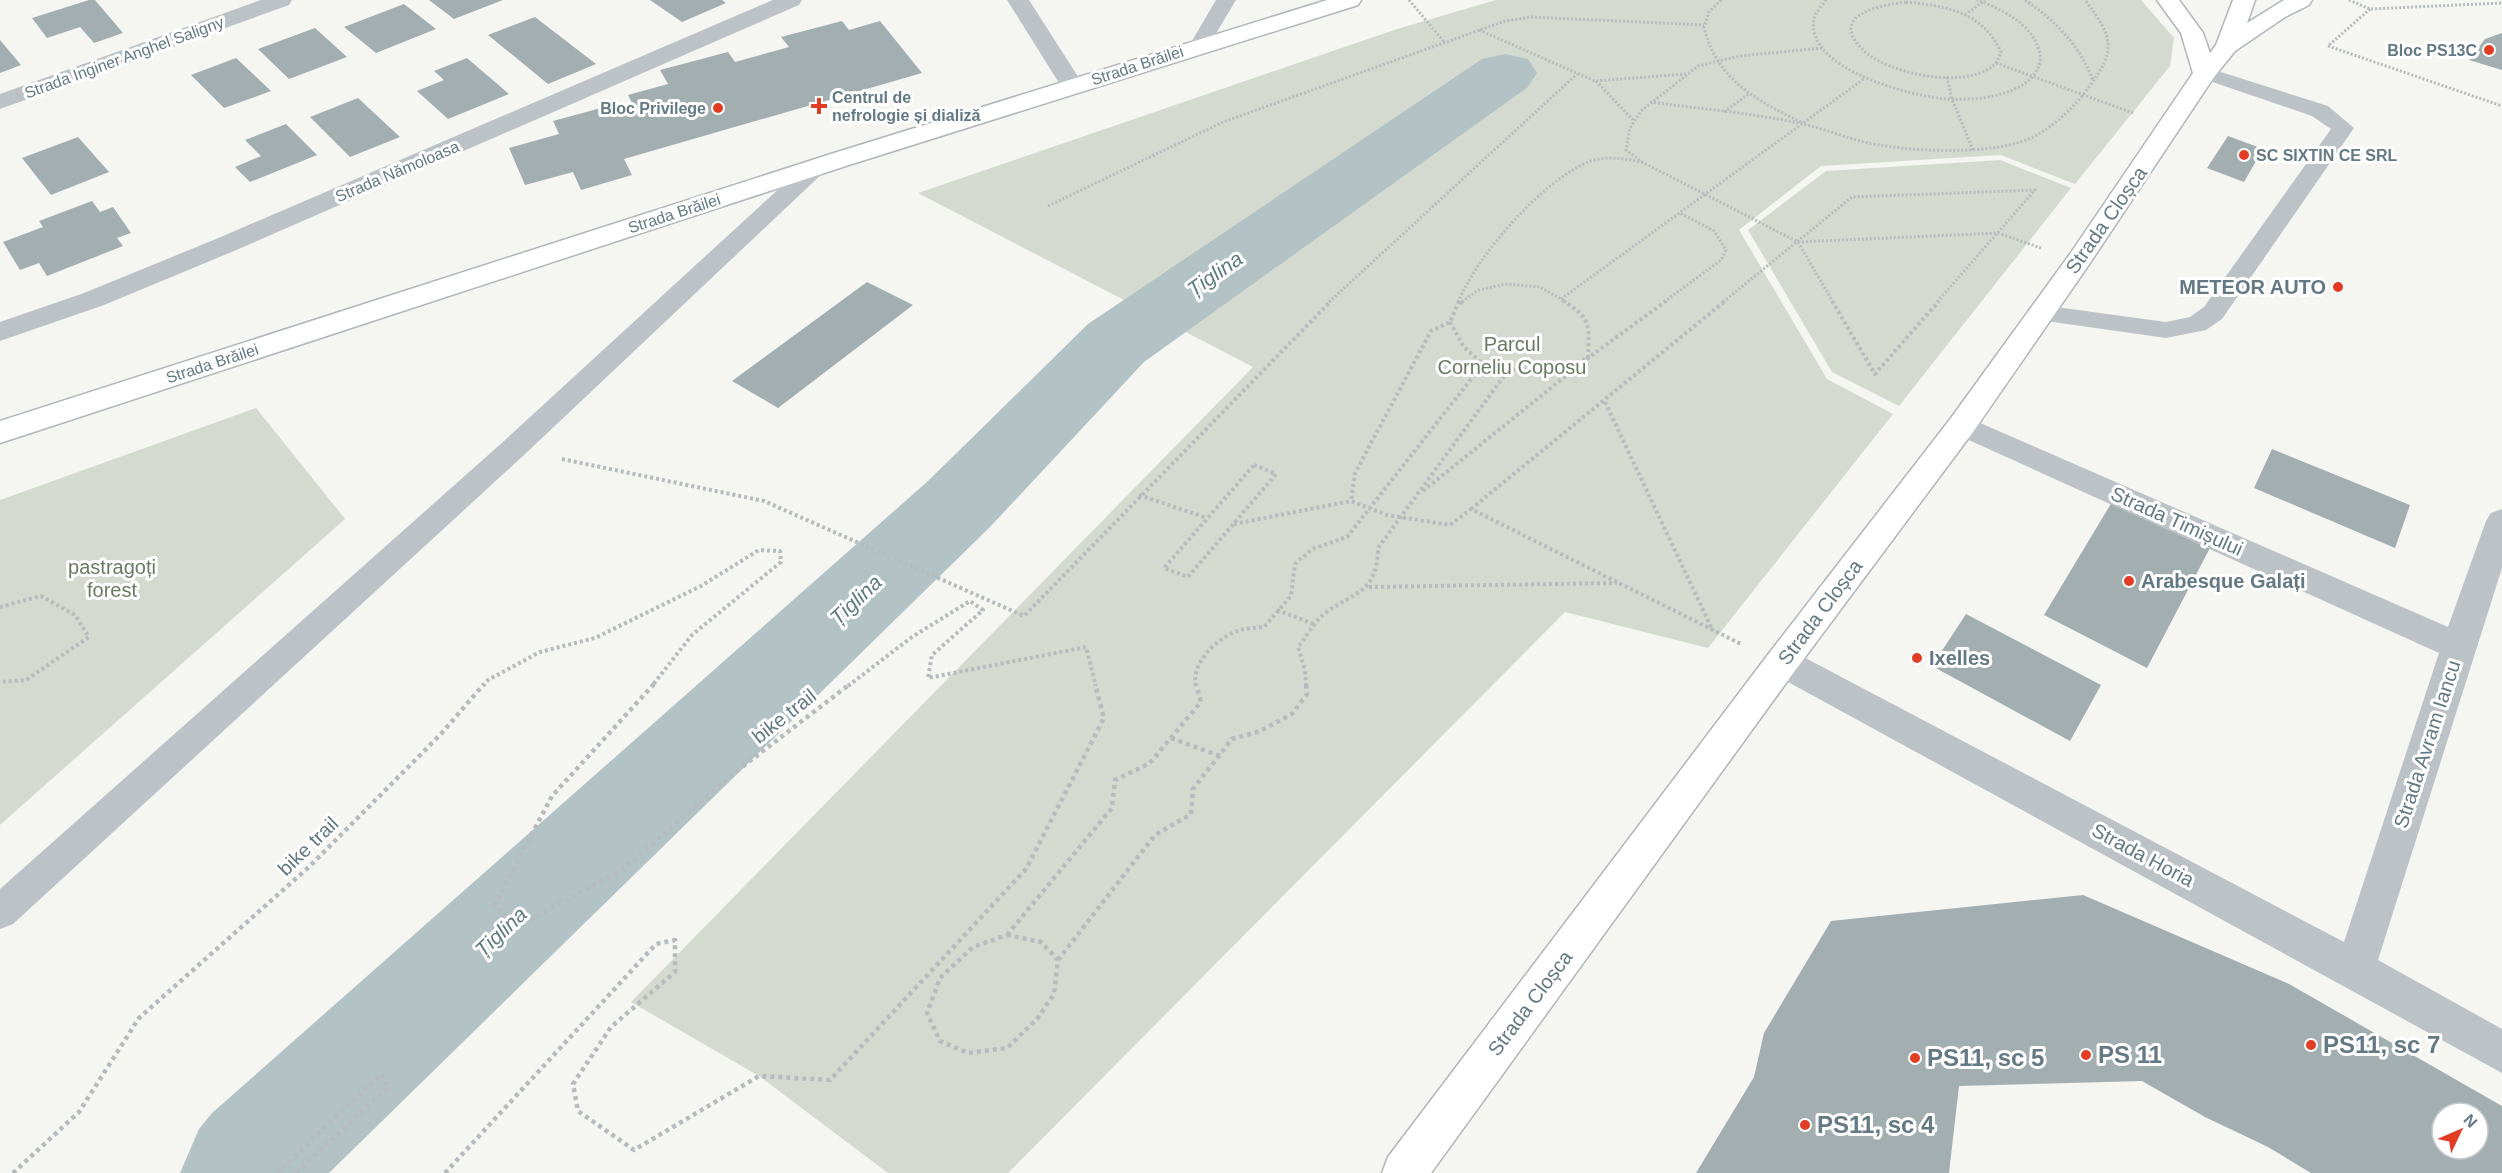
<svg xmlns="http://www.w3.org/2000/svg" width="2502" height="1173" font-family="Arial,sans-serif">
  <rect width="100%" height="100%" fill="#f5f5f2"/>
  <path fill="#d5dad1" d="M1496,0H2141L2174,38L2170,66L2075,184L2001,155L1821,166L1739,230L1827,379L1893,414L1708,648L1565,612L1008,1173H888L759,1076L631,1002L1253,367L918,193L1397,29Z
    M2000,160L2071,188L1899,406L1832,372L1748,230L1826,171Z
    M256,408L345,519L0,825V500Z"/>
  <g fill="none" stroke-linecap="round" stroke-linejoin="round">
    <path fill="#b3c3c5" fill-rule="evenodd" d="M1505,54L1528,59L1537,73L1528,87L1144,362L990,527L329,1173H180L199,1129L212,1113L928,481L1088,324L1482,59Z"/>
  </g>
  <path fill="#a3aeb1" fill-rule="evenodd" d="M89,0H95L123,33L94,43L80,27L47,38L32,18Z
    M429,0H503L454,19Z
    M650,0H722L726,3L682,22Z
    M404,4L436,29L376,53L344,27Z
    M535,17L596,64L548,84L488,35Z
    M842,21L849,30L880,21L922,73L624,159L632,175L581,190L573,172L525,185L509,148L559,134L553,121L612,105L617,116L636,111L628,95L668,84L660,70L728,52L735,62L789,47L781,37Z
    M315,28L347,57L289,79L258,49Z
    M2502,33V70L2469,60L2485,39Z
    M0,40L21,65L0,73Z
    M236,58L271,91L224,108L191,75Z
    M467,58L509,94L448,119L417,91L444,80L434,71Z
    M358,98L400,137L350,157L310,117Z
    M286,124L317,155L250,182L235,167L261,156L245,140Z
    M2228,136L2263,149L2244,182L2207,168Z
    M78,137L109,172L51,195L22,158Z
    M92,201L100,212L113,207L131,233L117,238L123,246L47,276L39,263L20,270L3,242L43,227L39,221Z
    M867,282L913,305L778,408L732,381Z
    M2272,449L2410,505L2395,548L2254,488Z
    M2112,502L2210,548L2147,668L2044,615Z
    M1966,614L2101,685L2070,741L1932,666Z
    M2083,895L2289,984L2502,1106V1173H2311L2268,1147L2205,1117L2142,1081L1959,1086L1949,1173H1696L1754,1077L1764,1033L1831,921ZM2442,1113H2478V1149H2442Z"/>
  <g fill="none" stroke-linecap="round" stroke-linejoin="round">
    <g stroke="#b0b6b9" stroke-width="3">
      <path id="primary" d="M1327,0H1361L1358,5L852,164L0,443V421L834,153Z
        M2157,0H2179L2203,33L2210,53L2216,45L2233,0H2255L2247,23L2284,0H2312L2309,5L2285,17L2235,51L2214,77L2088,266L1973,432L1794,672L1431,1173H1382L1388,1157L1770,652L1951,418L2070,254L2193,73L2181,33Z"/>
    </g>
    <path stroke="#b6bbbd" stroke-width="3" stroke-dasharray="2 2" stroke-linecap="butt" d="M1409,0L1445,43
      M1721,0L1709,12L1704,27C1716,79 1757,101 1801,122
      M1826,0C1822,6 1815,13 1814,19C1804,69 1913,97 1948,99C1974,100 2005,98 2027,82C2037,74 2043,63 2039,50C2031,23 2001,9 1977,0
      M2025,0C2056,21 2079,45 2093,80
      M2349,0L2370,9L2502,3
      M1906,2C1946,6 1983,12 2001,52C1999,56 1998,61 1995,64C1967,91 1885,74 1861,48C1829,14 1882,5 1906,2Z
      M2370,9L2328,46L2502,106
      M1965,15L1985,0
      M1479,30L1595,81L1686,74
      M1822,48L1740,56L1698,66L1641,111L1630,128L1626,150L1642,162L1798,242L1998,233L2041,248
      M1996,63L2133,113
      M1947,77L1952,99L1973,150
      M1596,81L1633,120
      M1650,102C1701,109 1753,113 1803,124C1822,128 1841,136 1860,141C1902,152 1996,157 2035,136C2056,125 2075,106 2089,87C2117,49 2113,37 2085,0
      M1724,112L1750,93
      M1048,206L1223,122L1505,21L1531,17L1704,25
      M1798,242L1833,302
      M1561,299L1865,78
      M1329,302L1577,74
      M1458,302C1477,256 1541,182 1588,162C1607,155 1623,159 1642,162
      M1462,302L1478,290L1505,284L1540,287L1566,302
      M1664,302L1721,260L1726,250L1714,231L1680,213
      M1723,302L1852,197L2035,190L1937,302"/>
    <path stroke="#b6bbbd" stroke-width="4" stroke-dasharray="3 3" stroke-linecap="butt" d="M1459,301L1450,322L1431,331L1355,473L1351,501L1387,515L1450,525L1471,509L1743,645
      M1832,301L1875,374L1939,301
      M1460,304L1464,301
      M1450,322L1464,347L1483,364L1509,369L1550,372L1588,358C1589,326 1592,318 1563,301
      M1605,402L1713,631
      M562,459L764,501L1024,616L1331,301
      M1254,465L1276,474L1188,577L1164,568Z
      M1423,491L1588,358L1666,301
      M1139,495L1207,518
      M1471,509L1725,301
      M1234,524L1351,501
      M1369,587L1617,583
      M0,607L41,596L75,615L89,637L26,680L0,682
      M1277,610L1316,625
      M483,686L488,680L540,652L595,638L701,586L759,550L780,551L781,562L692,635L652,686
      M848,686L912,637L970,601L983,610L932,655L928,678L1086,647L1096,686
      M1196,686C1190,663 1219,636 1240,630C1247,628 1256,628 1264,627L1291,596L1295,564L1312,549L1347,537L1483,364
      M1306,686L1305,670L1298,647C1307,636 1314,622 1325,613C1356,591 1377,593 1378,548L1509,369"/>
    <path stroke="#b6bbbd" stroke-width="4.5" stroke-dasharray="4 4" stroke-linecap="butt" d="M654,684L552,796L494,906L518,926L622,870L733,774L850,684
      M1171,738L1220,756
      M1007,935L1112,808L1115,780L1150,763L1201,702L1196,684
      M1007,935L1041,942L1058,960L1054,994L1037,1019L1007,1048L968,1053L940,1041L927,1013L940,978L973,947Z
      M1058,960L1155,835L1191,814L1193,789L1232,739L1260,731L1292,714L1307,694L1306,684
      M13,1173L79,1112L139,1018L309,867L441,734L484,684
      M277,1173L381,1074L388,1087L296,1173
      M445,1173L656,944L675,940V972L611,1027L573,1084L578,1111L634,1150L759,1076L830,1080L1026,869L1104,718L1095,684"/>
    <path fill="#bcc2c5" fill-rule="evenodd" d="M1216,0H1236L1206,50H1192L1189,46Z
      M2205,67L2328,106L2354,128L2222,319L2206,330L2166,338L2032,319L2028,313L2032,307L2041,305L2166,322L2190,317L2204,307L2331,129L2312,116L2198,77L2195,73L2198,69Z
      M816,160L824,162L827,167L824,172L524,455L13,924L0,929V889L504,441L808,162Z"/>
    <path fill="#bcc2c5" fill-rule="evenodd" d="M261,0H292L289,5L0,109V94Z
      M773,0H802L799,5L234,251L104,305L0,341V322L84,293L216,239Z
      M1007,0H1029L1084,86L1080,91L1072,93L1064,91Z
      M1962,415L2448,627L2486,521L2491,513L2502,509V568L2378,960L2502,1029V1073L1770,672L1765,662L1770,652L1782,648L1794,652L2344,942L2439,653L1951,432L1947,425L1951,418Z"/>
    <use href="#primary" fill="#fff" fill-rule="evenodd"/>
  </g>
  <g fill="#e33c24" stroke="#fff" stroke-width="2">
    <circle cx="2489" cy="50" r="6"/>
    <path d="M816 97h6v6h6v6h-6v6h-6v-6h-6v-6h6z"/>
    <circle cx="718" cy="108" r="6"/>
    <circle cx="2244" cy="155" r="6"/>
    <circle cx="2338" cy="287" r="6"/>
    <circle cx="2129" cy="581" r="6"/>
    <circle cx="1917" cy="658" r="6"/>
    <circle cx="2311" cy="1045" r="6"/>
    <circle cx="2086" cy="1055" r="6"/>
    <circle cx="1915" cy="1058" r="6"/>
    <circle cx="1805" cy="1125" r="6"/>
  </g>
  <g text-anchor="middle" stroke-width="6" stroke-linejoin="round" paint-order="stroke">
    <g font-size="16" font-weight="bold" fill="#647983" stroke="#fff" text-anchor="end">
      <text x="2477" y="56">Bloc PS13C</text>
      <text x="832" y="103" text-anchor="start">Centrul de<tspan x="832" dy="18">nefrologie și dializă</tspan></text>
      <text x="706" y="114">Bloc Privilege</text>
      <text x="2256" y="161" text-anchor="start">SC SIXTIN CE SRL</text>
    </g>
    <g font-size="16" fill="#647983" stroke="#fff">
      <text transform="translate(124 57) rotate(-20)" y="6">Strada Inginer Anghel Saligny</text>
      <text transform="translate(1137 65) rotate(-18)" y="6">Strada Brăilei</text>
      <text transform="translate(397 171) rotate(-23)" y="6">Strada Nămoloasa</text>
      <text transform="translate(674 213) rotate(-18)" y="6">Strada Brăilei</text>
      <text transform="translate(212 363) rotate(-18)" y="6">Strada Brăilei</text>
    </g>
    <g font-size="20" fill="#647983" stroke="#fff">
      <text transform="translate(2106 220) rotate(-55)" y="7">Strada Cloșca</text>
      <text transform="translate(2177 521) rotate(24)" y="7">Strada Timișului</text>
      <text transform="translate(1820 612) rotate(-53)" y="7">Strada Cloșca</text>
      <text transform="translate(784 716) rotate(-38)" y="7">bike trail</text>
      <text transform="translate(2427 744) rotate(-72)" y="7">Strada Avram Iancu</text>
      <text transform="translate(308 846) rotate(-44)" y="7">bike trail</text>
      <text transform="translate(2143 855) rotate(28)" y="7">Strada Horia</text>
      <text transform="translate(1530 1003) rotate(-53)" y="7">Strada Cloșca</text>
    </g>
    <g font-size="20" font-weight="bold" fill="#647983" stroke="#fff" text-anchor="start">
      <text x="2326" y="294" text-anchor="end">METEOR AUTO</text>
      <text x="2141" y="588">Arabesque Galați</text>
      <text x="1929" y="665">Ixelles</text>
    </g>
    <g font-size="20" fill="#6a7a63" stroke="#fff">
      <text x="1512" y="351">Parcul<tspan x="1512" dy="23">Corneliu Coposu</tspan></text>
      <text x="112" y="574">pastragoți<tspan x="112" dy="23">forest</tspan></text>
    </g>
    <g font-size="21" font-style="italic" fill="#607b80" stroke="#fff">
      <text transform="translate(1215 274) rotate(-35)" y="7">Țiglina</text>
      <text transform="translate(856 600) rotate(-43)" y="7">Țiglina</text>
      <text transform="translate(501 932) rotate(-43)" y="7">Țiglina</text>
    </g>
    <g font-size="24" font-weight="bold" fill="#647983" stroke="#fff" text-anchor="start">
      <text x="2323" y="1053">PS11, sc 7</text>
      <text x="2098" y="1063">PS 11</text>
      <text x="1927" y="1066">PS11, sc 5</text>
      <text x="1817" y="1133">PS11, sc 4</text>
    </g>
  </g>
  <g transform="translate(2460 1131) rotate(46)"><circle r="28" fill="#ffffff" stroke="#c1c9cd" stroke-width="1.5"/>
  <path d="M0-4.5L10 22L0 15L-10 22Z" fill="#e33c24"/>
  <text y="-9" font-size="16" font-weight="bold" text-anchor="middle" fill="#647983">N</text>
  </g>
</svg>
